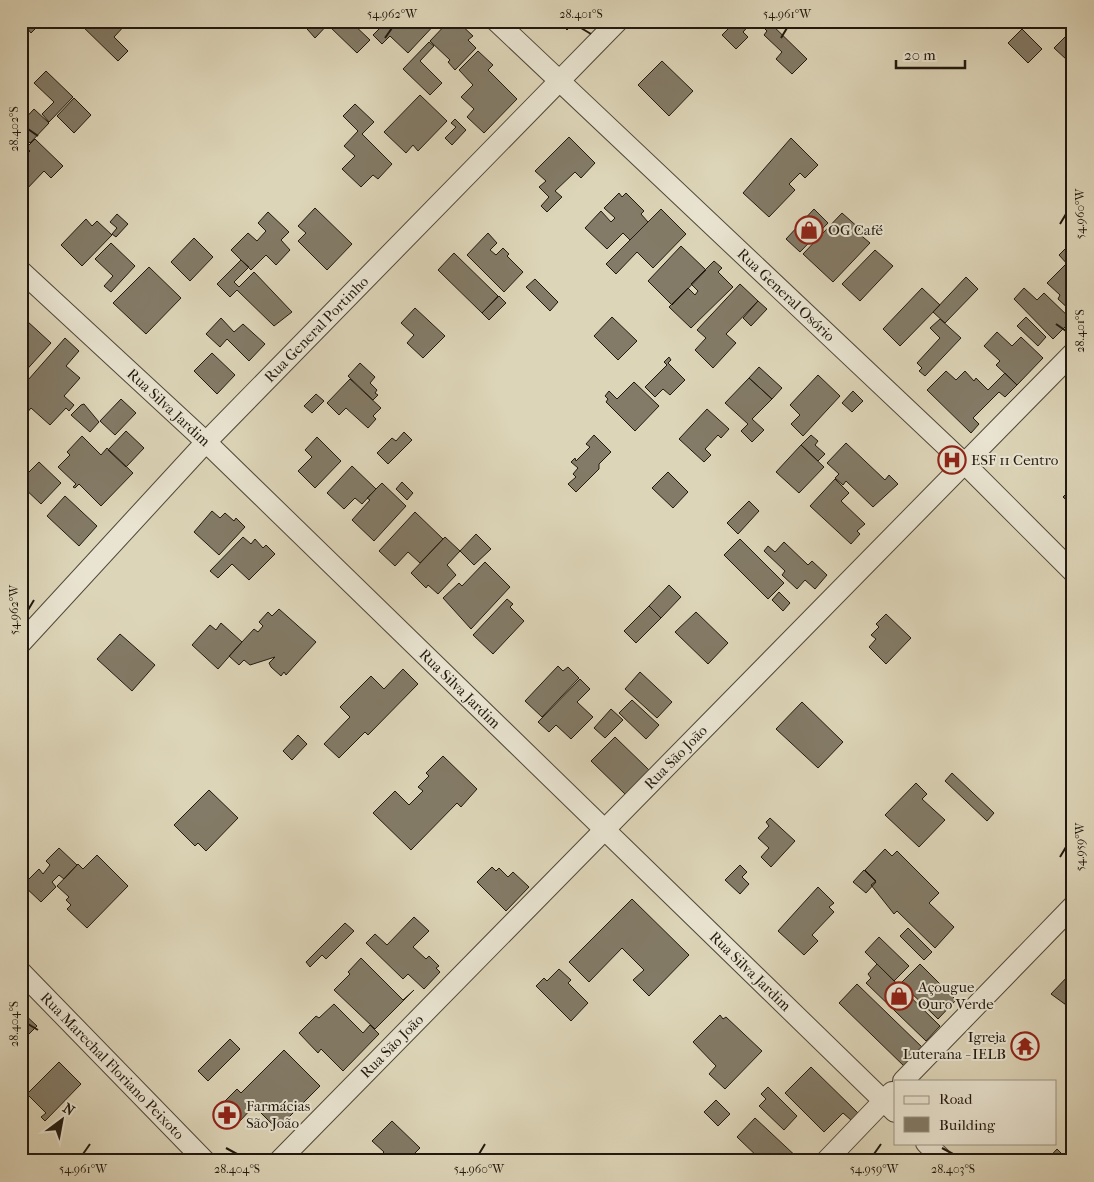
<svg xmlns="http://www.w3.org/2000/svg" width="1094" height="1182" font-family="'IM FELL French Canon',serif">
  <rect width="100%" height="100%" fill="#ddd5b8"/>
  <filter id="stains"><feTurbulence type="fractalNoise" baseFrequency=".004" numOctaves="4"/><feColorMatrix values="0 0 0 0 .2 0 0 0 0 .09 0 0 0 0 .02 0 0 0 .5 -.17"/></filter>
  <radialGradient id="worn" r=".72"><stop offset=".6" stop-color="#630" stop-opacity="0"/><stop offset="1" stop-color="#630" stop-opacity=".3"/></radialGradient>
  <path fill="#837b67" stroke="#21190f" d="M21,21H40L41,23L31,33Z
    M77,21H125L127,23L114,37L128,51L118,61Z
    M300,21H331L315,38Z
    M333,21H350L370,40L357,53L329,26Z
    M387,21H438L408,53L390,36L382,44L373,35Z
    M449,21H457L473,36L468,40L476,48L455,70L448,62L450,60L430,41Z
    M558,21H576L567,30Z
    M732,21H753L743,32L748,37L736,49L722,35L734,23Z
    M768,21L807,59L792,74L776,59L782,52L764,35L767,31L762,26Z
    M1022,29L1042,49L1028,63L1008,43Z
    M1073,29V54L1067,60L1054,48Z
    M429,42L434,46L420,61L442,83L430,95L403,69Z
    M478,51L493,65L488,70L517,99L484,133L467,117L474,109L461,97L473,85L459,70Z
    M662,61L693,91L669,116L638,85Z
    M46,71L73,97L49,122L42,114L54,102L34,83Z
    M420,95L447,121L418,151L413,145L406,153L384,132Z
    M74,98L91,115L74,133L57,116Z
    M355,104L374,122L362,134L392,164L378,179L373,175L361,187L342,169L355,156L344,146L358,131L343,116Z
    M34,109L49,123L30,143L23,135L21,137V123Z
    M455,119L466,130L452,145L445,138L456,127L451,123Z
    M569,137L595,163L581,178L575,172L555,191L562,197L547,212L541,206L549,197L539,187L546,181L535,171Z
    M791,138L818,165L805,178L800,173L789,184L795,190L769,217L743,193Z
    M35,139L63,166L51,178L44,171L24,192L21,190V160L30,151L26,148Z
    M619,193L622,197L626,193L644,211L641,214L648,222L630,240L623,233L607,249L585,228L601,211L611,222L615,218L604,208Z
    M315,208L352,244L327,270L298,241L306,233L298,226Z
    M661,209L686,234L653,268L637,252L616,274L606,264Z
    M814,209L828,223L800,252L786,239Z
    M268,212L289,232L281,240L290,250L276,265L266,255L251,270L231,250L248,233L257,241L266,231L258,223Z
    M842,213L860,229L857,232L870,243L833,282L803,254Z
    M117,214L128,224L116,237L112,234L117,228L110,222Z
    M86,219L92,226L97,221L112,235L82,266L61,245Z
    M488,233L497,243L490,250L496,255L503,248L509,254L507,256L523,272L504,292L467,255Z
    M194,238L213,257L190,281L171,262Z
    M1073,241V263L1069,266L1059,255Z
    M111,243L135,266L111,292L104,286L113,276L95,259Z
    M681,246L706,270L672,305L648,281Z
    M875,250L893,266L860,301L842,284Z
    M454,253L498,296L482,313L438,270Z
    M241,260L249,267L234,282L239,287L254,272L292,312L274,326L237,290L230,297L217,284Z
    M714,261L722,268L718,272L733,287L691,328L669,307L688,288L695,295L698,291L691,284Z
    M1066,264L1073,270V313L1058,299L1060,295L1047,283Z
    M149,267L181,298L146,334L113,303Z
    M966,277L978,289L945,323L933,312Z
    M535,279L558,302L550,311L526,287Z
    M740,284L758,301L726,334L736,343L713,368L695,350L706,338L697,330Z
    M922,288L940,305L900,346L883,329Z
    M1024,288L1037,300L1044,293L1072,320L1053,339L1014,299Z
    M499,296L506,303L489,320L482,313Z
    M758,301L767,309L751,326L743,318Z
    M415,308L445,336L423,358L407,343L414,335L401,323Z
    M612,317L637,341L618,360L594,336Z
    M1026,317L1046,337L1038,346L1017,326Z
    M221,318L234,332L243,324L265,344L249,361L227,339L220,347L206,334Z
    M940,319L961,338L925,376L919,371L922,368L917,363L940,338L930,328Z
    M27,321L51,343L21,376V328Z
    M997,332L1012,346L1021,337L1043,358L1017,385L996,365L1000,361L984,346Z
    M65,338L79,351L66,366L80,378L64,396L74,405L69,411L66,408L50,425L31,408L26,414L21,410V388Z
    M212,353L235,375L217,394L194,371Z
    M669,357L671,360L668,363L685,380L670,395L663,389L655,397L645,387L667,365L664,362Z
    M360,363L375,377L370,383L377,390L375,393L378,395L373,400L348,376Z
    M759,367L782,388L772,399L749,378Z
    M946,371L956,380L965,371L974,381L976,378L988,390L1005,373L1017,385L1005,397L999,392L973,418L979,424L971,433L927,390Z
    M818,375L840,396L803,436L791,424L800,415L790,405Z
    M749,378L772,399L752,419L764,430L752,442L741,431L748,424L725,403Z
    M350,379L381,408L373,416L376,419L368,428L346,408L339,415L327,403Z
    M634,382L659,406L635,431L606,402L608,399L605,396L609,391L617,399Z
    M853,391L863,401L852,412L842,403Z
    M316,394L324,401L312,413L304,406Z
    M121,399L136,413L115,435L100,421Z
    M84,404L99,422L90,432L71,415L81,405Z
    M707,409L729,429L721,438L718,435L705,449L711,455L704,462L679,439Z
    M126,431L144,448L126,467L108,450Z
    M404,432L412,440L388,464L377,453L392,438L396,441Z
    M594,435L611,452L599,464V469L576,492L568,484L576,477L573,474L578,468L571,462L575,458L576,461L590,447L586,444Z
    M811,435L818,441L815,445L825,454L818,461L801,445Z
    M82,436L101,455L107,448L133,473L101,506L79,484L75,488L73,487L76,484L58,467L70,455L67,452Z
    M317,437L341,461L315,488L298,471L312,457L305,450Z
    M846,443L885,480L889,475L898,484L873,507L846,481L843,485L835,478L839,474L827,463Z
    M801,445L824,467L799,493L776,472Z
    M39,462L61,483L41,504L21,485V480Z
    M352,466L376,489L362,504L355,498L344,509L327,493Z
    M668,472L688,492L673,508L652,488Z
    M835,479L849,493L841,501L865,524L857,531L860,534L851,544L810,506Z
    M402,482L413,493L407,500L396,489Z
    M382,483L406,506L374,541L352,520L370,500L367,498Z
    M1073,487V506L1063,497Z
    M65,496L97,526L79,546L47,516Z
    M749,501L759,511L738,534L727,523Z
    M212,511L220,518L225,513L234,521L236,518L245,527L219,555L194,532Z
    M415,512L443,539L420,563L408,552L395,566L379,551Z
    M476,534L491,549L474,565L460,551Z
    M243,537L251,544L255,539L263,548L266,545L275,554L249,580L232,564L218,578L210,571Z
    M445,537L460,551L447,565L456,575L438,594L428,585L426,588L411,573Z
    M740,539L784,583L768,599L724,555Z
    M784,542L808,565L812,561L827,575L815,589L805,580L797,589L782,575L785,571L764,551L768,546L775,552Z
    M485,562L510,587L471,629L443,598L459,583L462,586Z
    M669,585L681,597L661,618L649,606Z
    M779,592L790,603L783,611L772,600Z
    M507,599L513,604L510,607L524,621L493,654L473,635Z
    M649,606L661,618L636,643L624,631Z
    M279,609L316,642L286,675L284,672L281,676L271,667L269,663L275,657L250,665L244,660L239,665L229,656L254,629L258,632L263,626L259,622L268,612L272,616Z
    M696,612L728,643L708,664L675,632Z
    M886,614L911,638L886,664L869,647L876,639L871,635L879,627L876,624Z
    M221,623L242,642L218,669L192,645L210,625L216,630Z
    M120,634L155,665L132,691L97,659Z
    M558,666L563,671L568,667L579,678L542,717L525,701Z
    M403,669L418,684L368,735L365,732L339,758L324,744L350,717L340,707L371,676L384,689Z
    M640,672L672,702L657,718L625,689Z
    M580,679L590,689L577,702L593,717L571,739L556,725L549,732L538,722Z
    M632,700L659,725L646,739L619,713Z
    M802,702L843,742L818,768L776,729Z
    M611,709L623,720L605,738L594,728Z
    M298,735L307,744L292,760L283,751Z
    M615,737L649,770L625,794L591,761Z
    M443,756L477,789L461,807L457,803L411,850L373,813L395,791L409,805L423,791L418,787L429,776L426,773Z
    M952,773L994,813L987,821L945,781Z
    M916,783L927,794L922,799L945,820L919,847L885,815Z
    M209,790L238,818L206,851L198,843L195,846L174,825Z
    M770,818L795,841L771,867L761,857L769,848L758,838L769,826L766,822Z
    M59,848L77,865L64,879L59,875L52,882L56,887L41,902L23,885L39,869L43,874L50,865L46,861Z
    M885,849L892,856L897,851L939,893L929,903L954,927L935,948L897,911L894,914L871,885L876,881L865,870Z
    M97,855L128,886L87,928L67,909L71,905L66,900L69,897L57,886L78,864L83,869Z
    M740,865L747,872L742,877L749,884L740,894L725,880Z
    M492,867L496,871L499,868L508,877L513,872L529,887L506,911L477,882Z
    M864,870L876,882L866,893L853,882Z
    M818,887L834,903L829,907L834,912L812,935L818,941L804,955L778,931Z
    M632,899L689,955L649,996L633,980L644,970L622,948L589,982L569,962Z
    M414,917L429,931L413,947L426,959L429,956L439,966L436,968L440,972L424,989L408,974L403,979L366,943L375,934L387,945Z
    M345,923L354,931L326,959L322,955L310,967L306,962Z
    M908,928L932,952L924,960L900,936Z
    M879,937L909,966L894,981L865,952Z
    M361,958L403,1000L414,990L375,1029L334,990L350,974L348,972Z
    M877,964L940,1026L926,1041L866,983L871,978L868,974Z
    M920,964L956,1000L938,1019L901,983Z
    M559,969L571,980L568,983L588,1003L571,1021L536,986L544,978L547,981Z
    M1069,975L1073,979V1010L1051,994Z
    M857,984L924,1049L906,1068L839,1003Z
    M334,1004L363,1033L370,1025L379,1034L343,1071L321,1049L318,1053L299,1033L316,1016L319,1018Z
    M21,1011L37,1026L21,1042Z
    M720,1015L723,1019L726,1017L762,1051L725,1089L709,1074L716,1066L693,1042Z
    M230,1039L240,1049L208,1081L198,1071Z
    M284,1050L320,1086L277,1129L254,1106L238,1123L221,1105L237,1089L241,1093Z
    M59,1062L81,1084L45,1121L41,1117L46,1113L27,1094Z
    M811,1067L858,1113L851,1120L843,1113L824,1132L785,1093Z
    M768,1087L797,1116L784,1130L759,1106L766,1099L761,1094Z
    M716,1100L730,1114L718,1126L704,1112Z
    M755,1118L801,1161H762L737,1137Z
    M392,1121L420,1148L413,1155L419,1161L377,1159L384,1152L372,1141Z
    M1072,1146L1073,1161H1046L1057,1149L1063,1155Z"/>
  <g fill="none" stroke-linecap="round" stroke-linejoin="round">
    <g stroke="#504839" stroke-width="22">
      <g id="minor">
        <path id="s1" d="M496,21L964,463L1073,572"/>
        <path id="s2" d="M21,271L206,442L895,1112"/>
        <path id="s3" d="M21,643L206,442L618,21"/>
        <path id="s4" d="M21,972L205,1161"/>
        <path d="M903,1081L1073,906"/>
        <path d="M926,1143L944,1161"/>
        <path id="s5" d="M279,1161L1073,353"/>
        <path d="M826,1161L892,1092"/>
      </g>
    </g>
    <use href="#minor" stroke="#e9e4d1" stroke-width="20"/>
  </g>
  <path fill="none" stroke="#21190f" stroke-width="2" d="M581,28L591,34M385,38L392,28M781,38L787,28M28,129L38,136M1060,224L1066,214M1056,324L1066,331M28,610L34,600M1060,857L1066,847M28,1024L38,1030M226,1148L237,1154M942,1148L953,1154M83,1154L90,1144M479,1154L485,1144M874,1154L881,1144"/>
  <defs>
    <g id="shop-ring" transform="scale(1.4375)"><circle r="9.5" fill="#e9e4d1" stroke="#8f2418" stroke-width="1.5"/><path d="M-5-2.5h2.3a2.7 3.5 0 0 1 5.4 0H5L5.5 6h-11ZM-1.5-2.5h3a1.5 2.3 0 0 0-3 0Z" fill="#8f2418"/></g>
    <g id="hospital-ring" transform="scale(1.4375)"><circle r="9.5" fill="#e9e4d1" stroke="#8f2418" stroke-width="1.5"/><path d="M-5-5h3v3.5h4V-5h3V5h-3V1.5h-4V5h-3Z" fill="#8f2418"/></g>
    <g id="temple-ring" transform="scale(1.4375)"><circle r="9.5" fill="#e9e4d1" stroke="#8f2418" stroke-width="1.5"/><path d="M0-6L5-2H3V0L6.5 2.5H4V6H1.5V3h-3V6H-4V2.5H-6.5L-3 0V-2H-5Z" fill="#8f2418"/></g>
    <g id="pharmacy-ring" transform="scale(1.4375)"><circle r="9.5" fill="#e9e4d1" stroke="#8f2418" stroke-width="1.5"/><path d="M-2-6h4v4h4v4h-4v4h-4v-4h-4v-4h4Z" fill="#8f2418"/></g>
  </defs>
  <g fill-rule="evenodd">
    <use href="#shop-ring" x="809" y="230"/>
    <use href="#hospital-ring" x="952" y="460"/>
    <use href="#shop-ring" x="899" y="996"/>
    <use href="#temple-ring" x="1025" y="1046"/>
    <use href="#pharmacy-ring" x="227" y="1115"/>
  </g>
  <g text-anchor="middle" stroke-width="4" stroke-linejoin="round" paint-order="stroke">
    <g font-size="15" fill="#21190f" stroke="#e9e4d1" text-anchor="start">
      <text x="828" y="235">OG Café</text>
      <text x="971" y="465">ESF 11 Centro</text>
      <text x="918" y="992">Açougue<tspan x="918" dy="17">Ouro Verde</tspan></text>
      <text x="1006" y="1042" text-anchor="end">Igreja<tspan x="1006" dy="17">Luterana - IELB</tspan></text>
      <text x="246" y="1111">Farmácias<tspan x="246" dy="17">São João</tspan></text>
    </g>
    <g font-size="15" fill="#21190f" stroke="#e9e4d1">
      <text dy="5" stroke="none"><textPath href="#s1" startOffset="399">Rua General Osório</textPath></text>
      <text dy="5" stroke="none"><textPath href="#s3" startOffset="431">Rua General Portinho</textPath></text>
      <text dy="5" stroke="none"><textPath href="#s2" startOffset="201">Rua Silva Jardim</textPath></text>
      <text dy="5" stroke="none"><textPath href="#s2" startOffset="606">Rua Silva Jardim</textPath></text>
      <text dy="5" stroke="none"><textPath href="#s5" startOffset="566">Rua São João</textPath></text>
      <text dy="5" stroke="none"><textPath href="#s2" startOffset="1011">Rua Silva Jardim</textPath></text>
      <text dy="5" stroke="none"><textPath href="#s5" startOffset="161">Rua São João</textPath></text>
      <text dy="5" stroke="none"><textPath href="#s4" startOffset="131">Rua Marechal Floriano Peixoto</textPath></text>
    </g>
  </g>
  <rect width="1094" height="1182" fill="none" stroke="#ddd5b8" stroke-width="55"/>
  <rect x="894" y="1080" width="162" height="65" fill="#e9e4d1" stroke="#999383"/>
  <rect x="904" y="1096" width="25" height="8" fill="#e9e4d1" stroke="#999383"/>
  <text x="939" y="1104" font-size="15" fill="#21190f">Road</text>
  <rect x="904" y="1117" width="25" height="15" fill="#837b67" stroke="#999383"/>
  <text x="939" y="1130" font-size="15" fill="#21190f">Building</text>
  <g transform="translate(62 1120) rotate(32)" stroke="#e9e4d1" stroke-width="4" paint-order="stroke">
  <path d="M0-4L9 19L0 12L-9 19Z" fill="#21190f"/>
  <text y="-8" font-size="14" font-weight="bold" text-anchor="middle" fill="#21190f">N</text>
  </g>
  <path d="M896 60v8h69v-8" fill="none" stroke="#21190f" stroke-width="2.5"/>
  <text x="904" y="60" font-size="15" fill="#21190f" stroke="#e9e4d1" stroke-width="4" paint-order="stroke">20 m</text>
  <rect x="28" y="28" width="1038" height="1126" fill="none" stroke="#21190f" stroke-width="2"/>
  <g font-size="12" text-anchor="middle" fill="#21190f">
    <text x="392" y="18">54.962°W</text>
    <text x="581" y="18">28.401°S</text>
    <text x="787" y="18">54.961°W</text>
    <text transform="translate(14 129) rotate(-90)" y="4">28.402°S</text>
    <text transform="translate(1080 214) rotate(-90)" y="4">54.960°W</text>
    <text transform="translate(1080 331) rotate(-90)" y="4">28.401°S</text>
    <text transform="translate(14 610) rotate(-90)" y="4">54.962°W</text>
    <text transform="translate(1080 847) rotate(-90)" y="4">54.959°W</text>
    <text transform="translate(14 1024) rotate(-90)" y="4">28.404°S</text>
    <text x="83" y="1173">54.961°W</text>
    <text x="237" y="1173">28.404°S</text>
    <text x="479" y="1173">54.960°W</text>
    <text x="874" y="1173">54.959°W</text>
    <text x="953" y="1173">28.403°S</text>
  </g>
  <rect width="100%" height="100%" filter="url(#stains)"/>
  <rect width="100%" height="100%" fill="url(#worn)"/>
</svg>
